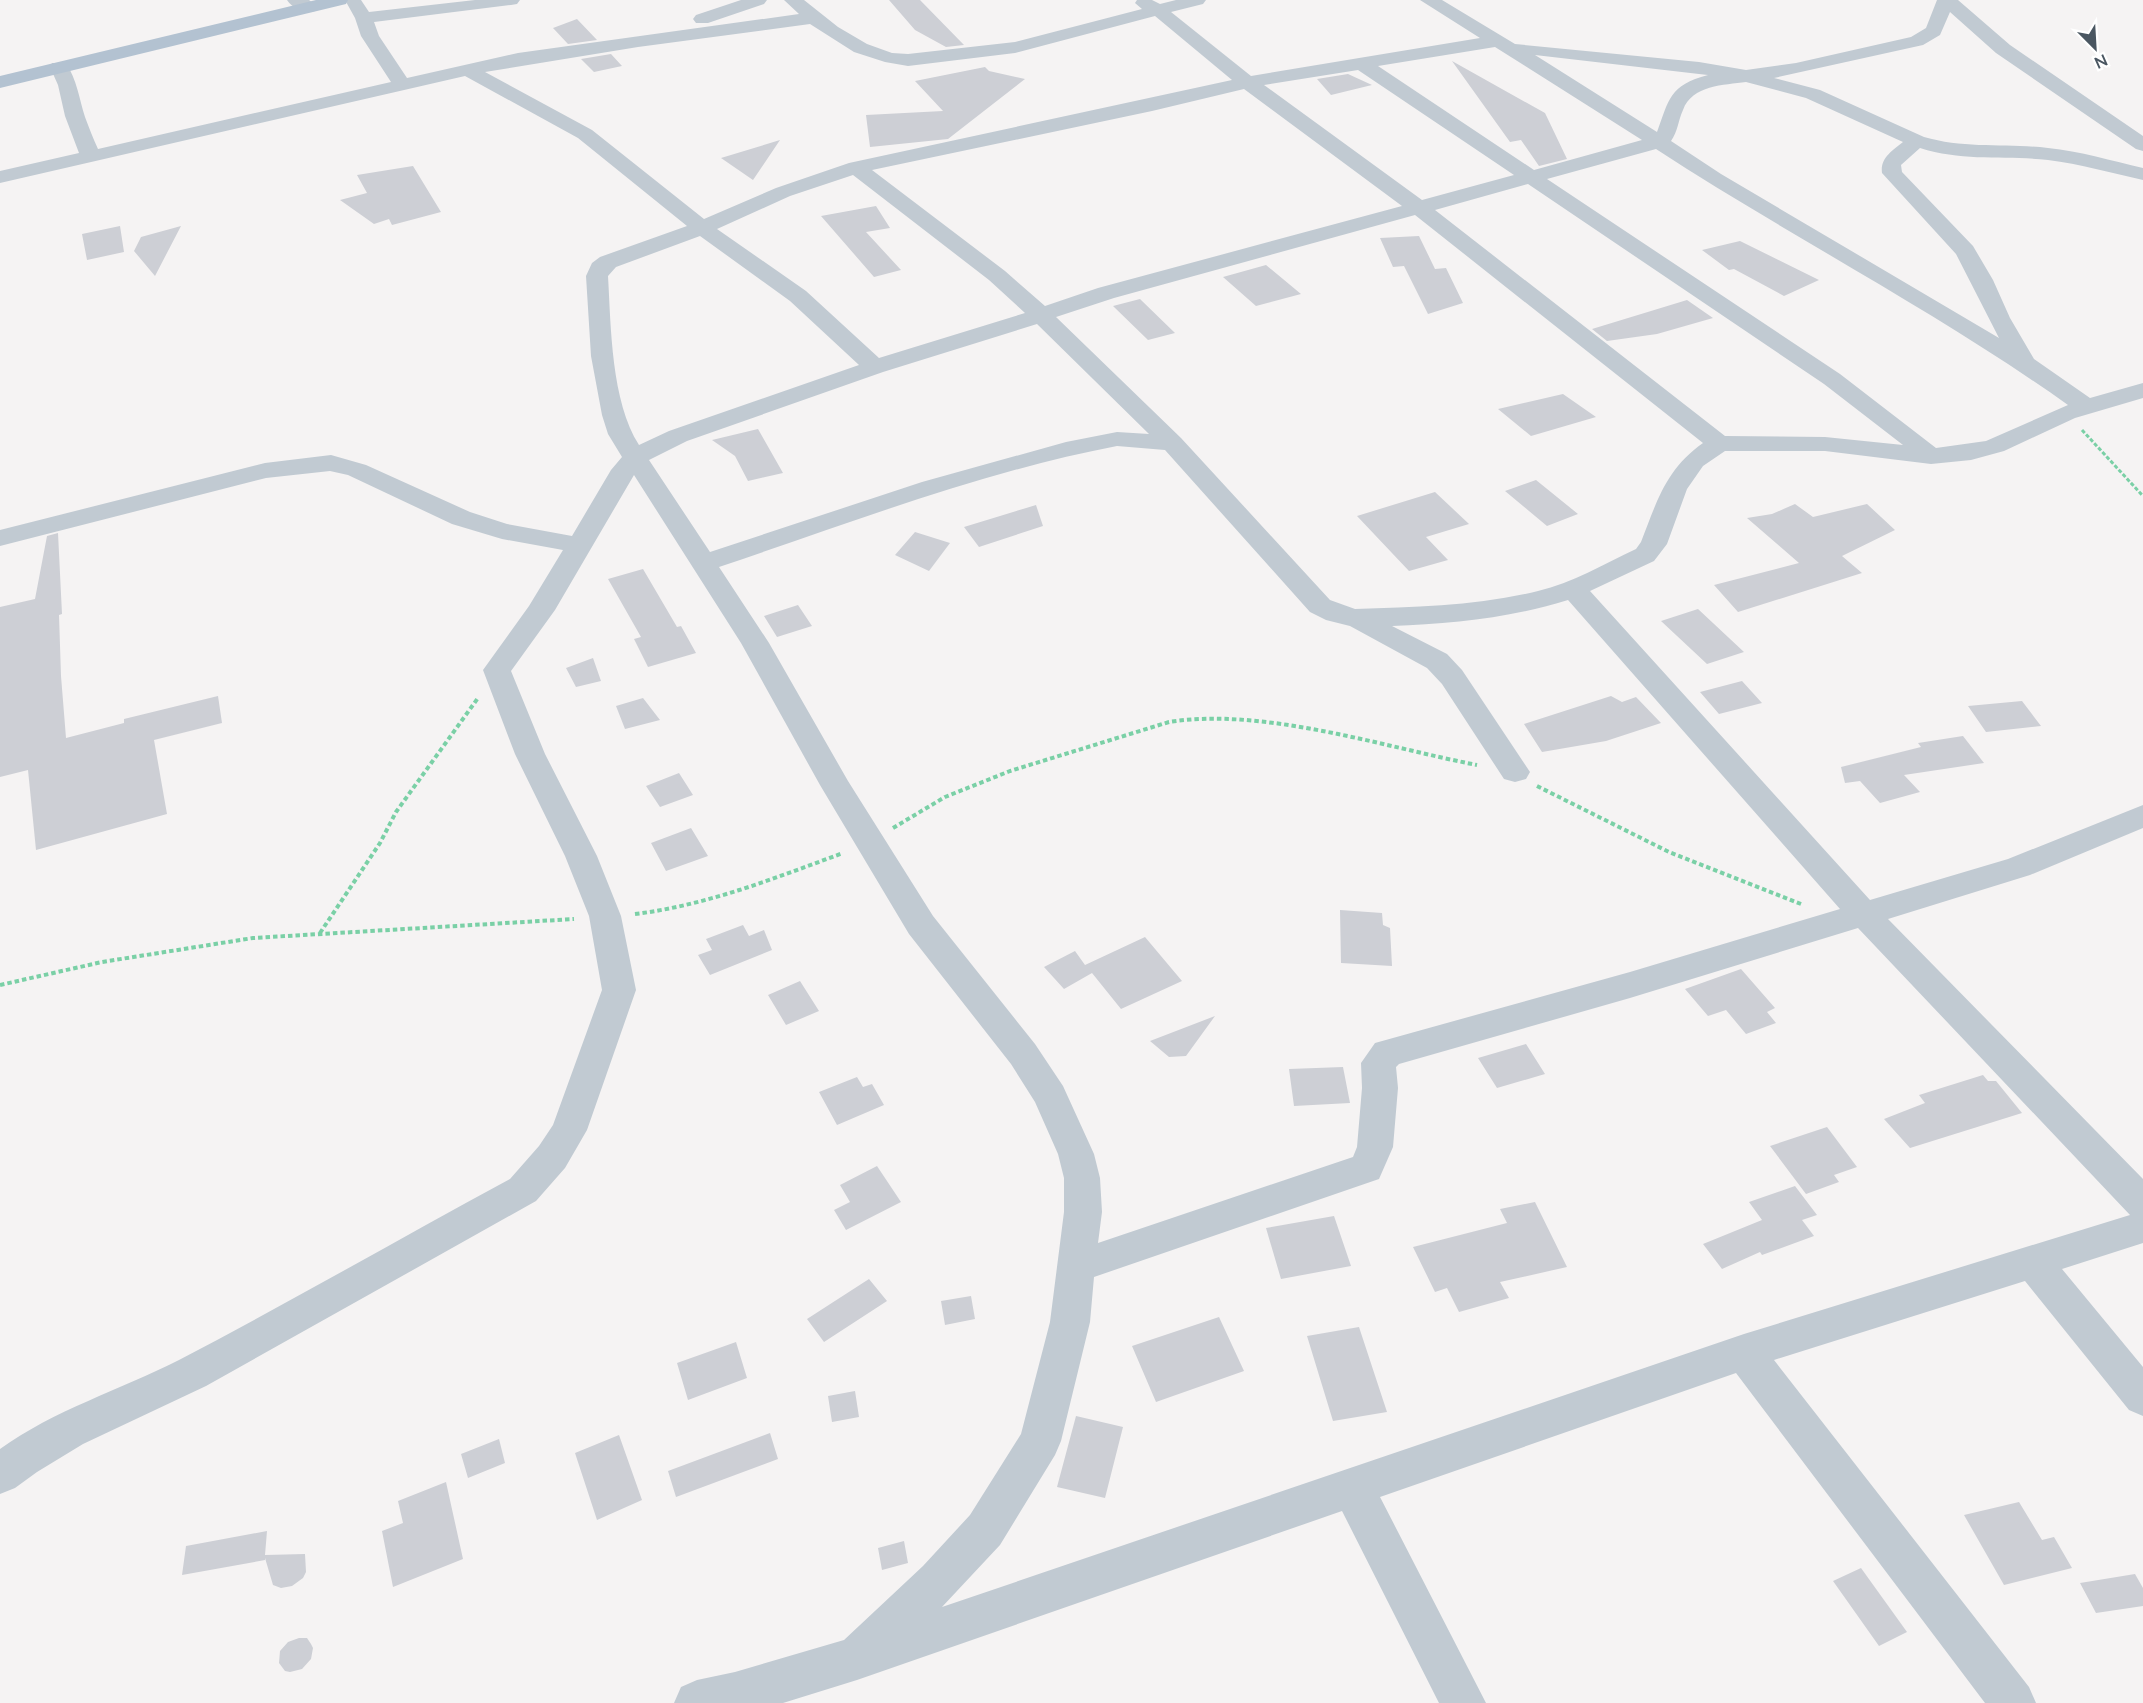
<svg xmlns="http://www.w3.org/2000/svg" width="2143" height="1703" font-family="Lato,sans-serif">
  <rect width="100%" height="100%" fill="#f5f3f3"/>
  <path fill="#cdcfd5" d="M889,0H920L964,45L946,47L915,30Z
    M577,19L597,40L568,44L553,28Z
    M611,54L622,66L594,72L581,59Z
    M1452,61L1545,113L1567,159L1539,166L1521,140L1510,142Z
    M985,67L989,71L1025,79L948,139L870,147L866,115L943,111L915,81Z
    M1348,74L1372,85L1331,95L1317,79Z
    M780,140L753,180L721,158Z
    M413,166L441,212L392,225L389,219L374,224L340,200L367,193L357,175Z
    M876,206L890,228L866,232L901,270L874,277L821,216Z
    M120,226L124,252L87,260L82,234Z
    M181,226L155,276L134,251L141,237Z
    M1419,236L1435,269L1446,268L1463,303L1428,314L1404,266L1393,267L1380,238Z
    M1740,241L1819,280L1784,296L1734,269L1729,270L1702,250Z
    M1266,265L1301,294L1256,306L1223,277Z
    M1140,299L1175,333L1148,340L1113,306Z
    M1687,300L1713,318L1657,334L1607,341L1592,329Z
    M1563,394L1596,417L1531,436L1498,409Z
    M758,429L783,473L748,481L735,456L712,440Z
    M1536,480L1578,514L1547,526L1505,491Z
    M1435,492L1469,524L1426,537L1448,560L1409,571L1357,516Z
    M1795,504L1813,517L1867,504L1895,530L1842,556L1862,573L1738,612L1714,585L1799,563L1747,518L1772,514Z
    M1036,505L1043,526L979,547L964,527Z
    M915,532L950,543L929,571L895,555Z
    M58,533L62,614L59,615L61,676L66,738L124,723V719L218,696L222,723L154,740L167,814L36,850L28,770L0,777V607L35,599L47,536Z
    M643,569L677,627L681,626L696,653L648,667L634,639L641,637L608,579Z
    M798,605L812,626L777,637L764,616Z
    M1698,609L1744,652L1707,664L1661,621Z
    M593,658L601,681L576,687L566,668Z
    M1742,681L1762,703L1719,714L1700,692Z
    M1611,696L1622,702L1636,697L1661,723L1606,741L1542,752L1524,724Z
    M643,698L660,720L625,729L616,706Z
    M2022,701L2041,726L1986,732L1968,706Z
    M1963,736L1984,763L1904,775L1920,792L1880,803L1860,781L1845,783L1841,767L1921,747L1918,743Z
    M679,773L693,795L660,807L646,786Z
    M691,828L708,856L666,871L651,843Z
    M1340,910L1382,913L1383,925L1390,928L1392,966L1341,963Z
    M743,925L749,936L764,930L772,950L710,975L698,955L712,950L706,939Z
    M1145,937L1182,981L1121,1009L1092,973L1064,989L1044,967L1075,951L1085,965Z
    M1741,969L1775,1008L1767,1012L1776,1023L1746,1034L1726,1010L1708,1016L1685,989Z
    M800,981L819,1011L786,1025L768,995Z
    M1215,1016L1186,1056L1169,1057L1150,1041Z
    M1526,1044L1545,1074L1497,1088L1478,1058Z
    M1343,1067L1350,1103L1294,1106L1289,1069Z
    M1983,1075L1988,1081H1996L2022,1113L1910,1148L1884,1119L1925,1103L1919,1095Z
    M857,1077L863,1087L872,1084L884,1105L837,1125L819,1092Z
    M1827,1127L1857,1167L1834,1175L1839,1182L1806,1194L1770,1146Z
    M877,1166L901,1202L846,1230L834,1210L850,1202L840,1185Z
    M1795,1186L1817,1215L1802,1220L1814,1236L1762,1255L1760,1252L1722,1269L1703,1244L1762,1220L1749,1202Z
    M1535,1202L1567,1267L1500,1282L1509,1298L1459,1312L1447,1288L1435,1292L1413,1247L1507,1223L1500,1209Z
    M1334,1216L1351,1266L1281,1279L1266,1228Z
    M869,1279L887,1301L824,1342L807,1319Z
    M971,1296L975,1319L945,1325L941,1301Z
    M1219,1317L1244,1371L1156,1402L1132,1346Z
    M1359,1327L1387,1412L1333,1421L1307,1336Z
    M736,1342L747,1378L688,1400L677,1363Z
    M855,1391L859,1417L832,1422L828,1396Z
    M1076,1416L1123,1427L1105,1498L1057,1487Z
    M770,1433L778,1459L676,1497L668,1471Z
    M619,1435L642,1500L597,1520L575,1453Z
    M499,1439L505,1463L468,1478L461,1454Z
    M446,1482L463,1559L393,1587L382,1531L403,1523L398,1501Z
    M2019,1502L2042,1540L2054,1537L2072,1568L2004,1585L1964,1515Z
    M267,1531L265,1555L305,1554L306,1572L303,1578L292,1586L281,1588L273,1585L265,1558V1560L182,1575L186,1546Z
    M904,1541L908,1563L882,1570L878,1548Z
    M1861,1568L1907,1632L1879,1646L1833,1581Z
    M2135,1574L2143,1588V1606L2096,1613L2080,1583Z
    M299,1638H307L311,1644L313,1648L311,1659L302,1669L290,1672L285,1671L279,1663L280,1651L288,1642Z"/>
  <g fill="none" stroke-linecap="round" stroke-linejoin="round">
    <path stroke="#7ad0a6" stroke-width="3" stroke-dasharray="4 2" stroke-linecap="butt" d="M2082,430L2143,496"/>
    <path stroke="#7ad0a6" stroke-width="4" stroke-dasharray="4.5 3" stroke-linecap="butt" d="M1537,786L1669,852L1801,904
      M893,828L945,797L1010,771L1169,722C1263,707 1384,747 1477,765
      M635,914C708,905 775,878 843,853
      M320,933L380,843L396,812L478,698
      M0,985L102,962L253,938L574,919"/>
    <path fill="#c1cad2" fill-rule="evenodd" d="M287,0H309L318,7L315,11C305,13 293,9 287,0Z
      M345,0H361L369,12L475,0H520L517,4L511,5L374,22L379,36L407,78L518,53L799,14L784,0H804L838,27L867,44L892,53L908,54L1015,42L1142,9L1135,3L1137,0H1152L1160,4L1176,0H1206L1203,4L1171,12L1251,76L1480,38L1420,0H1442L1515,44L1699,62L1746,70L1796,63L1911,37L1926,28L1937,0H1958L2010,45L2143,136V151L2136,149L1996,53L1950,12L1940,35L1923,45L1774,78L1820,90L1924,137C1965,149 2006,143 2048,148C2080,151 2112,161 2143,168V180C2112,173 2080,164 2048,160C2004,155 1964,162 1920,148L1901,165L1902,172L1973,246L1993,280L2010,318L2034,359L2090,398L2143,383V398L2075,418L2004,451L1971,460L1931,464L1825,451H1725L1703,466L1687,489L1667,544L1654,561L1590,591L1870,900L2008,859L2143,805V828L2030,875L1888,919L2143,1179V1243L2062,1269L2143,1367V1416L2129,1410L2025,1281L1774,1360L2029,1687L2036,1703H1985L1736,1373L1380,1497L1486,1703H1439L1342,1511L857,1680L783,1703H674L681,1687L697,1680L735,1672L844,1640L923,1566L970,1515L1021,1434L1050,1322L1064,1212V1178L1058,1154L1035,1102L1011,1064L909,934L820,785L741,643L634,475L555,610L511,671L545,754L597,856L621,916L636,990L587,1130L565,1168L536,1201L206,1386L83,1444L37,1472L15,1488L0,1494V1449C54,1410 120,1390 179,1360C290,1302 399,1239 510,1179L539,1146L553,1125L602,990L589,916L565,856L515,754L483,670L529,606L563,550L502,539L452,524L348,475L330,471L266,478L0,546V530L265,463L331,455L366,465L470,512L507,524L572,536L611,470L622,457L608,434L602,415L591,356L586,276L592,263L600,257L687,226L578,138L465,76L0,183V171L79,153L65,116L58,85L50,67L52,63H66C77,80 79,98 85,117C89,128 93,138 98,149L391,82L361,36L355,18ZM1155,16L1232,80L849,163L776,188L704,219L592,130L485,72L638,47L810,24L854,52L885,62L908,66L1015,53ZM1495,47L1642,140L1534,170L1378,66ZM1535,55L1699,74L1708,75C1669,85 1669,100 1657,132ZM1358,70L1514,175L1422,200L1264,85ZM1746,82L1806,98L1903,142C1892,151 1880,158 1882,173L1956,254L1999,338L1721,174L1671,141C1678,131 1678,121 1683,110C1692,85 1724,85 1746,82ZM1244,89L1402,206L1098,288L1045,306L1005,271L872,170L1152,111ZM1656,149C1791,237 1936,311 2068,405L1986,441L1936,448L1840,374L1547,179ZM853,175L989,280L1025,313L879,358L806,291L717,229L790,196ZM1528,184L1824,384L1903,445L1825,437L1725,436L1435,210ZM1415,215L1703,443C1666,469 1657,501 1641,542L1636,549C1604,564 1572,583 1538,591C1478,606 1417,607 1355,609L1330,600L1181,438L1056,317L1114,298ZM700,236L790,301L859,365L669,431L639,445C611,401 611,327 608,276L616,267ZM1037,324L1149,434L1117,432L1066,442L922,482L710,552L649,460L687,441L883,372ZM1117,446L1165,450L1310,612L1326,620L1350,626L1427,668L1442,684L1504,779L1515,782L1526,779L1530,772L1462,670L1447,654L1392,626C1451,624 1511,618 1568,600L1840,909L1630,972L1375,1043L1361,1063L1362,1088L1357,1147L1353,1157L1098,1243L1102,1212L1100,1178L1094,1154L1063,1086L1035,1044L933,916L848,781L769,643L719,567C850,523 981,472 1117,446ZM1858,928L2130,1215L1744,1334L942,1607L1000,1545L1055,1455L1061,1441L1090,1322L1094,1277L1379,1179L1393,1147L1398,1088L1396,1067L1399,1064L1630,998Z
      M741,0H767L764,4L708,23H696L693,19L696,15Z"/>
    <path fill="#b3c2d1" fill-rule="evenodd" d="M316,0H348L346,4L0,88V76Z"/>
  </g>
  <g transform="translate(2095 48) rotate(156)" stroke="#ffffff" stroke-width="4.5" paint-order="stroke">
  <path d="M0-4.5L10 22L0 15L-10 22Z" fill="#4a5661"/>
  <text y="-9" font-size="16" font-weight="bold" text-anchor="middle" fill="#4a5661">N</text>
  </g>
</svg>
